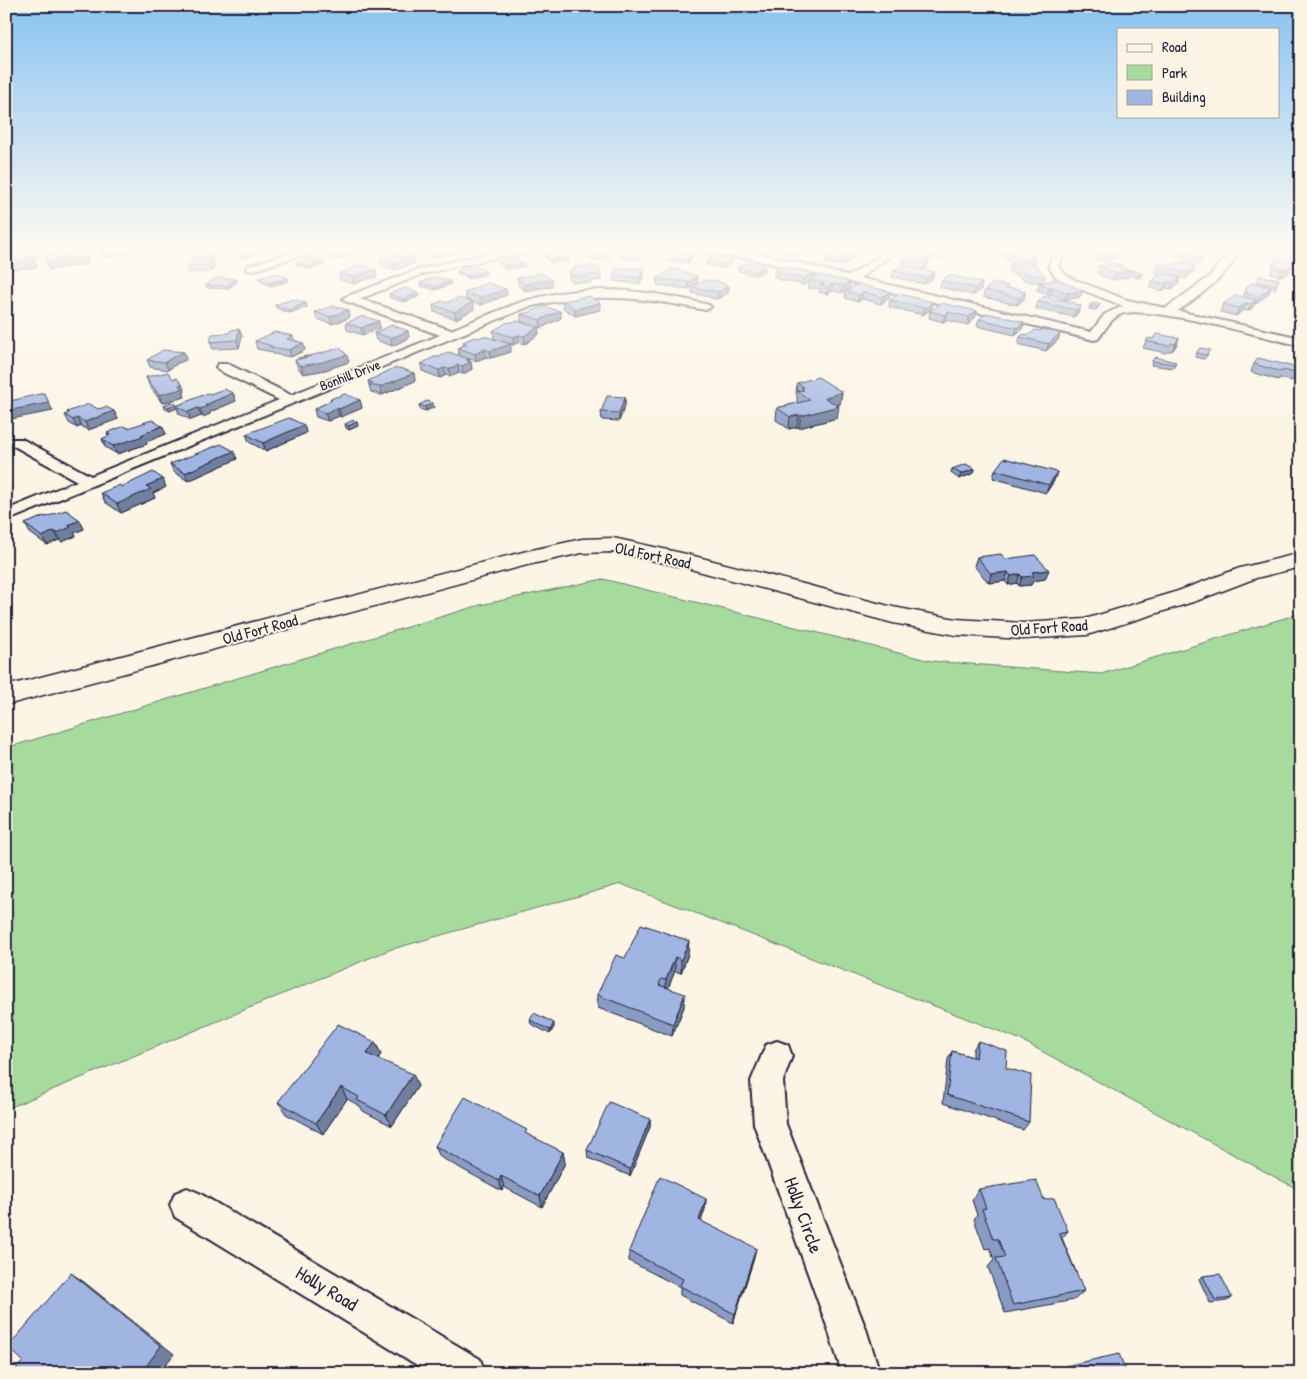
<svg xmlns="http://www.w3.org/2000/svg" width="1307" height="1379" font-family="'Patrick Hand',sans-serif">
  <rect width="100%" height="100%" fill="#fcf5e5"/>
  <filter id="ink" filterUnits="userSpaceOnUse"><feTurbulence type="fractalNoise" baseFrequency=".02" numOctaves="2"/><feDisplacementMap in="SourceGraphic" scale="10" xChannelSelector="R" yChannelSelector="G"/><feConvolveMatrix kernelMatrix="1 2 1 2 8 2 1 2 1" color-interpolation-filters="sRGB"/></filter>
  <g filter="url(#ink)">
    <path fill="#a7db9d" stroke="#647e6c" d="M603,579L931,661L1101,674L1301,613V1191L1019,1039L621,884L389,950L6,1109V748L480,605Z"/>
    <g fill="none" stroke-linecap="round" stroke-linejoin="round">
      <g stroke="#22223b" stroke-width="4">
        <path id="minor" d="M299,250H313L312,252L255,270H247L246,268L247,266Z
          M503,250H538L533,253L503,256L423,274L360,299L451,330C473,321 496,311 519,303C580,282 648,289 709,305L711,307L705,310C642,297 591,292 528,307L6,521V510L77,481L12,445L10,442L12,439H22L91,476L279,400L218,370L216,367L218,364H228L291,395L440,335L345,301L343,299L345,297L416,270Z
          M701,250C748,245 804,265 849,276L888,250H899L860,278L1091,332L1105,314L1123,306L1065,283L1057,278L1048,266L1056,250H1066L1058,266L1065,274L1073,279L1127,300L1166,308L1209,277L1230,251L1234,250L1239,253C1223,279 1202,294 1178,311L1301,338V346C1268,338 1147,304 1121,314C1111,318 1105,330 1098,339L1094,340L752,259L706,253Z
          M777,1041L788,1045L792,1056L783,1081L786,1124L866,1329L880,1373H842L828,1329L754,1124L751,1081L766,1045Z
          M187,1188L199,1193L480,1359L485,1373H430L175,1217L170,1205L175,1193Z"/>
      </g>
      <g stroke="#22223b" stroke-width="3">
        <path id="tertiary" d="M25,250H59L52,254L6,260V252Z"/>
      </g>
      <g stroke="#22223b" stroke-width="3">
        <path id="secondary" d="M613,538L686,554L893,607L956,619L1024,623L1085,619L1178,591L1240,568L1301,553V567L1256,578L1196,601L1087,635L1024,639L956,635L893,623L683,567L613,552L582,553L527,565L6,705V686L523,552L582,539Z"/>
      </g>
      <use href="#minor" fill="#fcf5e5" fill-rule="evenodd"/>
      <use href="#tertiary" fill="#fcf5e5" fill-rule="evenodd"/>
      <use href="#secondary" fill="#fcf5e5" fill-rule="evenodd"/>
    </g>
    <path fill="#8a9cc3" stroke="#22223b" d="M99,250H130L131,252L104,258L101,253Z
      M230,250H264V252L242,258L232,254Z
      M422,250H456V253L432,258L422,254Z
      M589,250H609V259L590,260Z
      M774,250H805L795,256Z
      M825,250H866L858,254H855V257L841,266L825,263L827,256L824,255Z
      M920,250L944,252L942,259L932,257L931,261L927,264V267L923,270L934,272L932,279L924,284L892,277L894,271L901,266L902,260L920,252Z
      M1004,250H1035L1034,255H1031L1035,261L1034,264L1045,276L1043,282L1080,297L1065,300L1051,294H1047L1037,290L1039,283L1041,282H1029L1027,280H1022L1017,274H1012L1009,270L1010,264H1013L1011,261L1005,260L1002,256Z
      M1098,250H1121H1119L1113,260L1109,259L1108,261L1094,259L1096,252Z
      M1179,250L1204,257L1198,265L1184,262L1185,260V259L1176,257Z
      M351,251L352,255L337,260L324,256V253Z
      M1292,252L1301,253V264H1296L1290,255Z
      M545,253L569,258V261L550,263L545,257Z
      M642,253L641,259H621V256Z
      M413,256L414,263L395,270L381,265L380,259Z
      M693,257L688,263L668,261L669,258Z
      M1276,258L1288,274L1279,276L1271,273L1273,265Z
      M324,260L325,264L309,269L297,265L296,262Z
      M498,261L524,266L506,270L499,264Z
      M706,262L732,263L724,268L706,265Z
      M214,263L213,265L214,268L211,272L188,273L186,266Z
      M1122,265L1121,268L1130,270V271L1142,277L1137,278L1129,275L1128,277L1113,280L1097,273L1099,266Z
      M1157,265H1173L1195,266L1193,272L1185,279L1180,278L1178,284L1171,289L1166,288L1163,291L1149,288L1152,281L1161,273L1154,272Z
      M574,267L601,274V280L591,281V283L571,282L569,276V270H574Z
      M738,267L765,270L755,275L738,271Z
      M644,268V275L640,284L613,281V275Z
      M774,270L812,279L819,275L849,289L842,293L832,291L827,294L819,292L820,289L808,288L809,282L803,285L777,279V277H774Z
      M457,271L486,274L469,279L458,274Z
      M339,273L377,277L366,279L354,284L340,280Z
      M697,276V283L688,289L657,285V279Z
      M1260,276L1279,279L1275,289L1271,288L1268,294L1256,304L1254,303L1253,307L1248,311L1243,310L1236,316L1220,312L1223,304L1243,297L1247,287L1255,284Z
      M259,278H288L289,281L270,286L260,281Z
      M517,278L552,287L540,288L525,291L518,285Z
      M236,279L237,282L227,289L207,288L206,285Z
      M712,281L729,286L728,293L717,299L692,293V287Z
      M941,281L982,283L981,290L973,295L940,287Z
      M420,283L451,284L435,290L421,286Z
      M858,284L889,298L881,304L862,299L858,302L845,298L846,291Z
      M1007,288L1025,292L1024,299L1017,305L983,297L985,290Z
      M465,292L507,295L481,305L466,299Z
      M389,294L420,296L404,302L390,298Z
      M890,300L932,308L923,315L889,307Z
      M563,301L600,310L575,316L563,308Z
      M1038,302L1075,305L1081,306L1078,313L1074,317L1036,309Z
      M306,303L307,307L289,313L276,308L275,305Z
      M1100,304L1098,308L1096,310L1089,309L1090,305Z
      M433,305L474,309L456,319L434,312Z
      M348,310L349,318L332,324L317,319L315,312Z
      M560,311L561,318L541,328L521,322V314Z
      M930,311H977L975,318L968,325L946,320L943,322L929,318Z
      M979,319L1024,322L1022,329L1015,335L977,326Z
      M346,323L380,328L363,335L347,330Z
      M538,327L539,334L525,344L519,342L513,345L494,339L493,331Z
      M239,329L242,336L239,348L213,349L210,342Z
      M408,331L409,338L392,346L376,340L374,333Z
      M1040,331L1060,333L1058,340L1046,351L1018,344L1020,337L1029,335Z
      M293,336L294,340L303,343L305,350L291,357L273,354L272,352L257,349L255,341Z
      M1179,338L1176,346L1172,351H1168L1166,353L1143,348L1146,341L1153,339Z
      M463,342L511,352L491,358L486,357L476,361L469,359V361L471,362L472,369L463,374L459,373L450,377L446,375L440,378L422,371L421,364L459,355L458,348L464,345Z
      M184,352L186,360L178,363L168,370L150,367L147,360Z
      M1196,353L1208,354L1204,359L1195,357Z
      M298,358L349,362L325,370L303,374L298,368L295,360H299Z
      M1152,361L1176,362L1173,368L1151,365Z
      M1254,364L1298,368L1292,381L1279,378L1278,380L1251,372Z
      M414,373L415,381L382,395L371,392L368,381Z
      M146,377L185,392H183L185,397L162,403L149,385Z
      M797,383L842,392L840,404L837,405V418L799,428L797,427L789,429L776,420L777,408L797,403V395L796,394Z
      M233,393L236,401L210,412V414L203,417L201,416L191,420L179,414L177,408L170,411L165,409L164,405L176,404V406L210,394Z
      M625,397V405L619,421L602,420L601,412Z
      M330,399L360,400L362,408L341,417L339,416L328,421L316,417L314,409L330,401Z
      M419,405L434,407L426,411L420,409Z
      M98,409L114,411L118,419L88,430L81,426L77,428L69,423L65,415L68,414L67,412Z
      M357,422L358,426L349,430L346,428L345,424Z
      M304,425L306,433L266,451L249,442L246,434Z
      M162,426L166,434L146,442L147,444L117,454L105,447L102,439L108,436L107,433L128,428Z
      M237,459L188,481L174,472L170,464Z
      M952,469H975L974,473L959,479L951,473Z
      M995,470L1054,481L1046,493L993,478Z
      M122,487H166L153,493L155,498L121,513L105,502L101,493Z
      M46,517L84,529L74,533L76,536L62,542L59,540L47,545L30,533L25,524Z
      M977,557L1005,559L1045,579L1033,581L1031,585L1019,586L1017,583L1008,585L1005,581L989,583L974,566Z
      M688,954L681,973L675,971L668,988L684,1007L672,1036L598,1008L597,995L625,958Z
      M530,1020L554,1027L550,1034L531,1024Z
      M978,1041L1006,1068L1029,1122L1023,1130L943,1103L948,1059L952,1051L973,1057V1050Z
      M375,1042L381,1054L378,1059L418,1086L392,1126L363,1111L360,1106L347,1099L323,1134L286,1114L278,1102Z
      M650,1119V1127L630,1176L588,1158L587,1150Z
      M435,1146L563,1152L565,1163L542,1207L504,1187L502,1191L440,1157Z
      M979,1189L1044,1200L1068,1231L1062,1238L1084,1291L1074,1300L1005,1313L988,1267L994,1260L990,1248L985,1249L974,1219L977,1215L972,1200Z
      M706,1199L705,1209L701,1221L754,1258L733,1323L680,1295V1287L629,1261V1251Z
      M1203,1276L1232,1298L1227,1301L1210,1303L1199,1279Z
      M1052,1369L1127,1373H1047Z"/>
    <path fill="#717f9f" stroke="#22223b" d="M111,250H130L131,252L104,258L102,251Z
      M245,250H264V252L242,258L240,251Z
      M442,250H456V253L432,258L431,252Z
      M795,250H805L795,256Z
      M856,250L855,257L841,266L842,259Z
      M859,250H866L858,254Z
      M1118,250H1119L1118,252L1113,260L1115,254Z
      M1284,250H1292L1283,252Z
      M351,251L352,255L337,260L336,256Z
      M1207,251L1204,257L1198,265L1200,258Z
      M85,252L88,259L89,264L49,270L46,263Z
      M693,254V257L688,263V260Z
      M932,255L931,261L927,264V267L922,271L925,260Z
      M34,256L37,263V267L6,271V264Z
      M212,256L214,263L213,265L214,268L211,272L209,261Z
      M413,256L414,263L395,270L394,264Z
      M569,258V261L550,263L549,260Z
      M732,259V263L724,268L725,265Z
      M324,260L325,264L309,269L308,266Z
      M524,263V266L506,270V266Z
      M765,266V270L755,275V272Z
      M1195,266L1193,272L1185,279L1187,273Z
      M1291,267L1288,274L1279,276L1282,269Z
      M644,268V275L640,284V278Z
      M376,270L377,277L366,279L354,284L352,277L364,273Z
      M1130,270L1128,277L1113,280L1116,273Z
      M486,271V274L469,279L468,276Z
      M934,272L932,279L924,284L926,278Z
      M813,273L812,280L809,281V282L803,285V279Z
      M1143,274L1142,277L1137,278L1138,275Z
      M697,276V283L688,289L689,282Z
      M1180,277L1178,284L1171,289L1173,282Z
      M288,278L289,281L270,286L269,283Z
      M236,279L237,282L227,289L226,286Z
      M552,280V287L540,288L525,291V284L539,281Z
      M450,281L451,284L435,290V287Z
      M1169,281L1166,288L1163,291L1165,284Z
      M850,282L849,289L842,293L843,286Z
      M982,283L981,290L973,295L975,288Z
      M833,284L832,291L827,294L828,287Z
      M729,286L728,293L717,299L718,292Z
      M1049,287H1053L1051,294H1047Z
      M1271,287L1268,294L1256,304L1259,297Z
      M506,289L507,295L481,305L480,298Z
      M1083,291L1080,297L1065,300L1067,293Z
      M863,292L862,299L858,302L859,295Z
      M891,292L889,298L881,304L882,297Z
      M1025,292L1024,299L1017,305L1019,298Z
      M419,293L420,296L404,302L403,299Z
      M1256,300L1253,307L1248,311L1251,304Z
      M473,302L474,309L456,319L455,312Z
      M933,302L932,308L923,315L925,308Z
      M306,303L307,307L289,313V310Z
      M600,303V310L575,316V309Z
      M1247,303L1243,310L1236,316L1239,308Z
      M1081,306L1078,313L1074,317L1076,310Z
      M348,310L349,318L332,324L330,317Z
      M560,311L561,318L541,328L540,320Z
      M977,311L975,318L968,325L969,317Z
      M948,312L946,320L943,322L945,315Z
      M379,321L380,328L363,335L361,328Z
      M1024,322L1022,329L1015,335L1017,328Z
      M538,327L539,334L525,344L524,336Z
      M239,329L242,336L239,348L237,340Z
      M408,331L409,338L392,346L391,338Z
      M1060,333L1058,340L1046,351L1049,344Z
      M519,335V342L513,345V337Z
      M1179,338L1176,346L1172,351L1175,344Z
      M303,343L305,350L291,357L289,350Z
      M511,344V352L491,358L490,351Z
      M485,349L486,357L476,361L475,354Z
      M184,352L186,360L178,363L168,370L165,362L175,356Z
      M347,355L349,362L325,370L303,374L301,366Z
      M469,359V363L471,362L472,369L463,374L462,366L466,360Z
      M458,365L459,373L450,377L449,369Z
      M444,368L446,375L440,378L439,370Z
      M414,373L415,381L382,395L380,387Z
      M182,384L185,392H183L185,397L162,403L159,395L179,385Z
      M842,392L840,404L824,409L825,398Z
      M44,393L53,411L6,420V411Z
      M233,393L236,401L210,412V414L203,417L200,409L205,405Z
      M625,397V405L619,421V413Z
      M360,400L362,408L341,417L339,409Z
      M433,403L434,407L426,411L425,407Z
      M176,404L177,408L170,411L168,407Z
      M839,406L837,418L799,428L801,416Z
      M198,408L201,416L191,420L188,412Z
      M337,408L339,416L328,421L325,413Z
      M114,411L118,419L88,430L85,422Z
      M799,415L797,427L789,429L790,417Z
      M77,418L81,426L77,428L73,420Z
      M357,422L358,426L349,430L348,426Z
      M304,425L306,433L266,451L263,443Z
      M162,426L166,434L146,442L147,444L117,454L113,446Z
      M234,451L237,459L188,481L185,473Z
      M975,469L974,473L959,479L961,474Z
      M1057,472L1054,481L1046,493L1049,485Z
      M7,479L12,488L6,490V480Z
      M163,479L166,487L153,493L155,498L121,513L117,504L146,486Z
      M80,520L84,529L74,533L76,536L62,542L57,533L68,525Z
      M54,531L59,540L47,545L42,537Z
      M1049,570L1045,579L1033,581L1031,585L1019,586L1022,577L1032,572Z
      M1008,572L1005,581L989,583L991,574Z
      M1020,574L1017,583L1008,585L1011,576Z
      M689,941L688,954L681,973V960Z
      M675,957V971L666,993V980Z
      M685,994L684,1007L672,1036L673,1024Z
      M554,1023V1027L550,1034V1030Z
      M375,1042L381,1054L373,1066L367,1054Z
      M413,1074L418,1086L392,1126L386,1115Z
      M341,1087L347,1099L323,1134L316,1123Z
      M650,1119V1127L630,1176V1169Z
      M563,1152L565,1163L542,1207L540,1196Z
      M501,1176L504,1187L502,1191L499,1181Z
      M706,1199L705,1209L698,1230L699,1220Z
      M756,1248L754,1258L733,1323L735,1314Z
      M71,1273L84,1282L174,1354L159,1373H141Z"/>
    <path fill="#a1b5e3" stroke="#22223b" d="M100,250H111L102,251Z
      M333,250H346L351,251L336,256L324,253Z
      M427,250H442L431,252Z
      M589,250H609V256H590Z
      M622,250H642L641,256H621Z
      M828,250H856L842,259L826,256L835,251Z
      M923,250H944V252Z
      M1004,250H1028L1035,261H1016L1013,254H1006Z
      M1098,250H1118L1115,254L1111,253L1110,255L1096,252Z
      M1179,250H1198L1207,251L1200,258L1187,256L1188,254L1187,252L1178,251Z
      M675,251L693,254L688,260L669,258Z
      M915,251L932,255L925,260L928,261L924,264L902,260Z
      M85,252L86,258L46,263V257Z
      M401,252L413,256L394,264L380,259Z
      M564,252L569,258L549,260L545,253Z
      M1292,252L1301,253V261H1298Z
      M34,256V260L6,264V260Z
      M212,256L209,261H211L209,265L186,266L192,257Z
      M313,256L324,260L308,266L296,262Z
      M715,256L732,259L725,265L706,262Z
      M516,258L524,263L506,266L498,261Z
      M1276,258L1294,261L1291,267L1282,269L1274,267Z
      M748,262L765,266L755,272L738,267Z
      M1160,262L1173,265L1177,262L1195,266L1187,273L1157,265Z
      M1116,263L1122,265L1116,266L1130,270L1116,273L1099,266Z
      M1010,264H1034L1045,276H1031L1029,274H1024L1019,267H1013Z
      M361,265L376,270L364,273L352,277L339,273Z
      M902,265L934,272L926,278L894,271Z
      M474,266L486,271L468,276L457,271Z
      M598,266L601,274L590,275V276H571L569,270L575,269L574,267Z
      M782,266L813,273L803,279L777,273L780,271L774,270Z
      M617,268H644L640,278L613,275Z
      M672,268L697,276L689,282L657,279Z
      M1134,270L1143,274L1138,275L1129,271Z
      M278,273L288,278L269,283L259,278Z
      M542,273L552,280L539,281L525,284L517,278Z
      M1162,273L1180,277L1173,282L1169,281L1165,284L1152,281Z
      M819,275L850,282L843,286L833,284L828,287L820,285L825,283L809,281Z
      M949,275L982,283L975,288L941,281Z
      M1260,276L1279,279L1276,285L1256,282Z
      M436,277L450,281L435,287L420,283Z
      M217,278L236,279L226,286L206,285Z
      M1058,279L1083,291L1067,293L1053,287H1049L1039,283Z
      M705,280L712,281L715,280L729,286L718,292L692,287Z
      M487,283L506,289L480,298L465,292Z
      M993,283L1008,286L1005,288L1020,289L1019,291L1025,292L1019,298L985,290Z
      M1252,283L1271,287L1259,297L1245,293L1248,290L1246,289L1247,287Z
      M858,284L891,292L882,297L863,292L859,295L846,291Z
      M405,288L419,293L403,299L389,294Z
      M899,294L933,302L925,308L890,300Z
      M1236,295L1256,300L1251,304L1247,303L1239,308L1223,304Z
      M589,296L600,303L575,309L563,301Z
      M1044,296L1075,303L1074,304L1081,306L1076,310L1038,302Z
      M458,298L473,302L455,312L433,305L442,301L446,303Z
      M293,299L306,303L289,310L275,305Z
      M942,303L977,311L969,317L948,312L945,315L930,311Z
      M1093,303L1100,304L1097,307L1090,305Z
      M333,306L348,310L330,317L315,312Z
      M543,306L560,311L540,320L521,314L531,312Z
      M987,313L1024,322L1017,328L979,319Z
      M363,316L379,321L361,328L346,323Z
      M517,321L538,327L524,336L519,335L513,337L493,331L506,323Z
      M392,325L408,331L391,338L374,333Z
      M239,329L237,340L210,342L212,334L230,333L231,330Z
      M1043,329L1060,333L1049,344L1020,337L1023,334L1029,335L1035,330L1040,331Z
      M275,332L293,336L287,339L303,343L289,350L270,347L272,346L255,341Z
      M1156,334L1179,338L1175,344L1171,343L1169,346L1146,341L1148,338L1153,339Z
      M484,336L511,344L490,351L485,349L475,354L458,348L467,344L463,342L474,337L478,338Z
      M340,348L347,355L323,362L301,366L295,360Z
      M1200,348L1210,350L1206,355L1196,353Z
      M163,350L184,352L175,356L165,362L147,360Z
      M449,352L469,359L466,360L471,362L462,366L458,365L449,369L444,368L439,370L421,364L434,357H439Z
      M306,356H311L303,358H298Z
      M1155,357L1176,362L1174,364L1152,361Z
      M1258,358L1298,368L1296,373L1283,370L1282,372L1254,364Z
      M394,368H400L414,373L380,387L369,385L373,383L368,381Z
      M168,372L173,379L177,378L182,384L179,385L182,389L159,395L146,377Z
      M818,377L842,392L825,398L839,406L801,416L799,415L790,417L777,408L810,400L797,391L804,390L801,388L804,387L797,383Z
      M224,389L233,393L205,405L208,406L200,409L198,408L188,412L176,406L208,393L210,394Z
      M44,393L49,403L6,411V402Z
      M345,394L360,400L339,409L337,408L325,413L314,409L332,400L330,399Z
      M607,396L625,397L619,413L601,412Z
      M427,401L433,403L425,407L419,405Z
      M172,402L176,404L168,407L164,405Z
      M89,404L98,409L106,407L114,411L85,422L77,418L73,420L65,415L69,413L67,412Z
      M289,418L304,425L263,443L246,434Z
      M152,420L162,426L141,435L143,436L113,446L102,439L110,435L107,433L124,426L128,428Z
      M353,420L357,422L348,426L345,424Z
      M221,444L234,451L185,473L170,464Z
      M1004,458L1057,472L1049,485L995,470Z
      M966,464L975,469L961,474L952,469Z
      M153,472L163,479L146,486L151,489L117,504L101,493L120,485L122,487Z
      M66,510L80,520L68,525L71,527L57,533L54,531L42,537L25,524L44,516L46,517Z
      M1001,554L1005,559L1035,555L1049,570L1032,572L1034,576L1022,577L1020,574L1011,576L1008,572L991,574L977,557Z
      M641,924L689,941L681,960L675,957L666,980L661,979L659,985L685,994L673,1024L597,995L616,955L625,958Z
      M534,1013L554,1023L550,1030L530,1020Z
      M338,1024L375,1042L367,1054L413,1074L386,1115L357,1100L359,1097L341,1087L316,1123L278,1102Z
      M978,1041L1007,1051L1006,1068L1031,1075L1029,1122L947,1095L952,1051L976,1058Z
      M465,1097L527,1130L525,1133L563,1152L540,1196L501,1176L499,1181L435,1146Z
      M609,1102L650,1119L630,1169L587,1150Z
      M660,1176L706,1199L699,1220L756,1248L735,1314L680,1286L683,1279L629,1251Z
      M1036,1180L1044,1200L1054,1198L1068,1231L1059,1233L1084,1291L1013,1305L996,1258L1005,1257L998,1239H993L982,1209L986,1208L979,1189Z
      M71,1273L161,1346L141,1373H13L23,1361L8,1347Z
      M1220,1274L1232,1298L1215,1300L1203,1276Z
      M1119,1354L1127,1373H1053L1052,1369Z"/>
  </g>
  <linearGradient id="sky" x2="0" y2="1"><stop stop-color="#89c3f0"/><stop offset="0.56" stop-color="#fefaf3"/><stop offset="1" stop-color="#fefaf3" stop-opacity="0"/></linearGradient>
  <rect width="1307" height="443" fill="url(#sky)"/>
  <g text-anchor="middle" stroke-width="4" stroke-linejoin="round" paint-order="stroke">
    <g font-size="14" fill="#22223b" stroke="#fcf5e5">
      <text transform="translate(350 375) rotate(-21)" y="5">Bonhill Drive</text>
    </g>
    <g font-size="16" fill="#22223b" stroke="#fcf5e5">
      <text transform="translate(653 555) rotate(12)" y="6">Old Fort Road</text>
      <text transform="translate(1049 627) rotate(-4)" y="6">Old Fort Road</text>
      <text transform="translate(260 629) rotate(-15)" y="6">Old Fort Road</text>
    </g>
    <g font-size="19" fill="#22223b" stroke="#fcf5e5">
      <text transform="translate(804 1215) rotate(70)" y="7">Holly Circle</text>
      <text transform="translate(327 1288) rotate(31)" y="7">Holly Road</text>
    </g>
  </g>
  <rect width="1307" height="1379" fill="none" stroke="#fcf5e5" stroke-width="25"/>
  <rect x="12" y="12" width="1282" height="1354" fill="none" stroke="#22223b" stroke-width="2" filter="url(#ink)"/>
  <rect x="1117" y="28" width="162" height="90" fill="#fcf5e5" stroke="#a5a1a1"/>
  <rect x="1127" y="44" width="25" height="8" fill="#fcf5e5" stroke="#a5a1a1"/>
  <text x="1162" y="52" font-size="15" fill="#22223b">Road</text>
  <rect x="1127" y="65" width="25" height="15" fill="#a7db9d" stroke="#a5a1a1"/>
  <text x="1162" y="78" font-size="15" fill="#22223b">Park</text>
  <rect x="1127" y="90" width="25" height="15" fill="#a1b5e3" stroke="#a5a1a1"/>
  <text x="1162" y="102" font-size="15" fill="#22223b">Building</text>
</svg>
